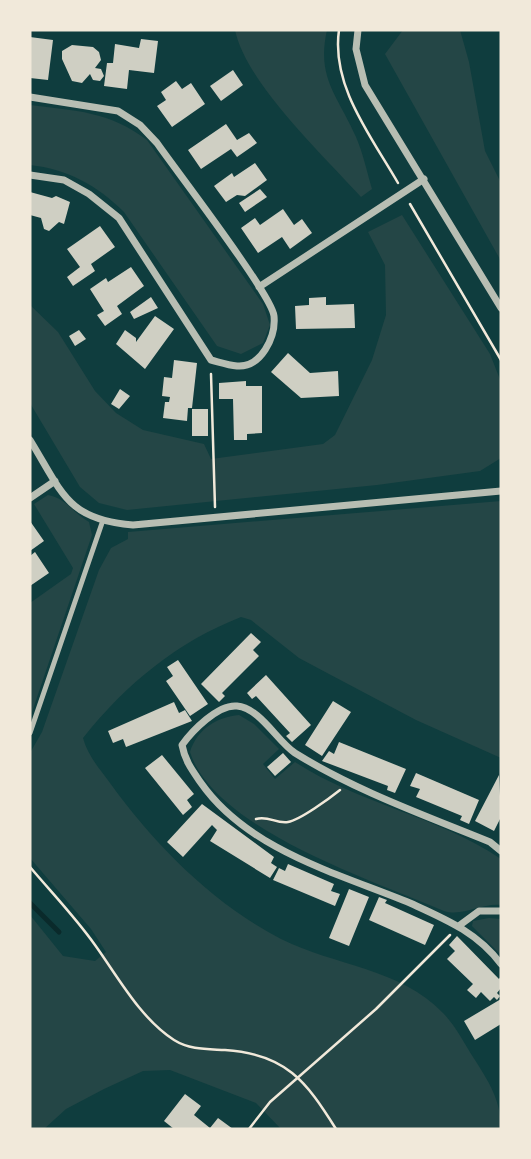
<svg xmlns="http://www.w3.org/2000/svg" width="531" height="1159" font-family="'Noto Sans',sans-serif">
  <rect width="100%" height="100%" fill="#0f3d3e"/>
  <path fill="#244646" d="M235,30H327C316,78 338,96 356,137C363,153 367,172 372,189L361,197C324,156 246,83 235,30Z
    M403,30H460L469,62L485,151L501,183V261L385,54Z
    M30,105C76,111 109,111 147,140L263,304L270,325L263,343L241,354L217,346L124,212C97,185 67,169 30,165Z
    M402,215L490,354L501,382V458L480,471L377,485L127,510L99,503L80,487L30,403V305L58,332L95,391L116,413L143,430L204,444L211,459L323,444L335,435L372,360L386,315L385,265L368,232Z
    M48,495C66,498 73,513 89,522L92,535L30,718V603L71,574L73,568L34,504Z
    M501,501V758L416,720L329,674L299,658L251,620L241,617C177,642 126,684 83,738C88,756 99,768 110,783C155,845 212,903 281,939C335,966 400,968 443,1013C455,1025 464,1043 473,1057C489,1082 501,1100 501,1129H281L256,1103L170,1070L143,1071L104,1089L66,1109L44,1129H30V915L63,956L95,961L106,952L91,929L30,858V753L42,732L99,570L111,548L128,539V532Z
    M239,715L254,724L279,749L263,764L275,779L295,762C359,804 438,816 501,859V905C481,903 463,917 444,911C375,881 214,829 190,752C197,729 217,717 239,715Z
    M489,918L501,919V955L472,926L473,921Z"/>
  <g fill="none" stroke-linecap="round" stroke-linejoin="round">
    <path stroke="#0a2a2b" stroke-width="5" d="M30,903L59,932"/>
  </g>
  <path fill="#cfcfc3" d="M30,37L53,40L48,80L30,78Z
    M141,39L158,41L154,73L129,70L127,89L104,86L107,63H113L115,44L139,48Z
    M72,45L93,47L99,52L101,60L95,68L101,69L104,76L100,81L93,80L90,74L82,83L72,81L62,59V51Z
    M233,70L243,85L221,101L210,86Z
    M176,81L182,89L191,83L205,104L172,127L157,106L166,100L161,92Z
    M226,124L237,140L249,133L257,143L237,157L231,149L201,169L188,150Z
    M255,163L267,180L245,196L237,195L226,202L214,186L232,173L234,177Z
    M260,189L267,197L245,212L239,203Z
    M30,192L52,198L56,196L70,202L64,224L59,222L49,231L44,229L41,218L30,215Z
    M283,209L294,225L302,219L312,233L290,249L282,237L258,253L241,228L255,218L260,225Z
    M100,226L115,247L91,264L95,271L73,286L67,277L80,267L67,249Z
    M131,267L144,286L117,306L122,314L105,326L97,315L104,311L90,289L106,278L108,282Z
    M151,297L158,308L134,319L130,312Z
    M326,297V305L354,304L355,328L296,329L295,306L309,305V298Z
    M155,316L174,329L145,369L116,344L125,330L136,338V342Z
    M79,330L86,339L75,346L69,336Z
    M288,353L310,373L338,371L339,396L301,398L271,372Z
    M174,360L197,363L192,408H188L187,421L163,418L165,402H169L170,397L162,396L164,377L172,378Z
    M246,381V386H262V433L247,434V440H234L233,399H219V383Z
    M120,389L130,396L119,409L111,404Z
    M192,409H208V436H192Z
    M30,521L44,541L30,551Z
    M35,552L49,573L30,586V556Z
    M251,633L261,642L253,650L259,656L222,693L225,696L219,702L201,684Z
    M178,660L208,704L190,716L166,681L173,676L167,667Z
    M266,675L311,725L292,742L286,736L290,733L256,696L252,699L247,693Z
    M333,701L351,712L322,756L305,745Z
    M174,702L179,713L185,710L192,721L126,747L123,739L113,743L108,731Z
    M339,742L406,769L395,793L387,790L388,786L322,761L329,751L334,754Z
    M283,753L291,762L275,776L267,767Z
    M162,755L194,794L187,800L192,807L183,815L145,768Z
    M416,773L479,800L469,824L460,820L462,816L416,797L420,789L410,786Z
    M499,775L501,817L494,831L475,821Z
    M202,804L274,857L271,863L277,867L270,878L210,841L217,830L212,825L183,857L167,842Z
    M288,864L334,884L331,891L340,894L335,906L273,880L279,868L285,871Z
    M349,889L369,897L349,946L329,938Z
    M379,897L387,900L385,903L434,925L425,945L369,920Z
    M457,936L499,979L501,976V988L497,993L500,996L497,1000L494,997L490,1001L481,992L476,998L467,990L473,984L447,959L455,951L449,945Z
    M501,999V1024L475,1040L464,1021Z
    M185,1094L201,1106L194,1115L210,1128L218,1118L233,1129H174L164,1121Z"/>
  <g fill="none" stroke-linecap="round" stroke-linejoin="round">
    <path stroke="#f1e9da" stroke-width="2.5" d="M339,30C331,86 371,136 398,183
      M410,204L501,360
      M211,374L215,507
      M256,819C268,815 276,824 288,822C300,820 330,798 340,790
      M30,867C52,893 76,918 95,945C118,977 140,1018 174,1040C190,1050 207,1049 225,1050C286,1054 306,1081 336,1129
      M249,1129L270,1102L376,1009L450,935"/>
    <path stroke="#b8beb3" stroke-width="5" d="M30,733L102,523"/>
    <path stroke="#b8beb3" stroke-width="7" d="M358,30L356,49L365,85L501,308
      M30,97L118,111L140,125L157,143C175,169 272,295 274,316C276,337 261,368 237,366C228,365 219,362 211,360L119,218L89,194L64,180L30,175
      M259,287L424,179
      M30,440C62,492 67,520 133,525L501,491
      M30,498L55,481
      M501,851L490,842C424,815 356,791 295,753C277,741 260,708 237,706C218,704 192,731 182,745C185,761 192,770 201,783C248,850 337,873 410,903C445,919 477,932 501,964
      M460,925L479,911H501"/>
  </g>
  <rect width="531" height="1159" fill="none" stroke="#f1e9da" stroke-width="63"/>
</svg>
